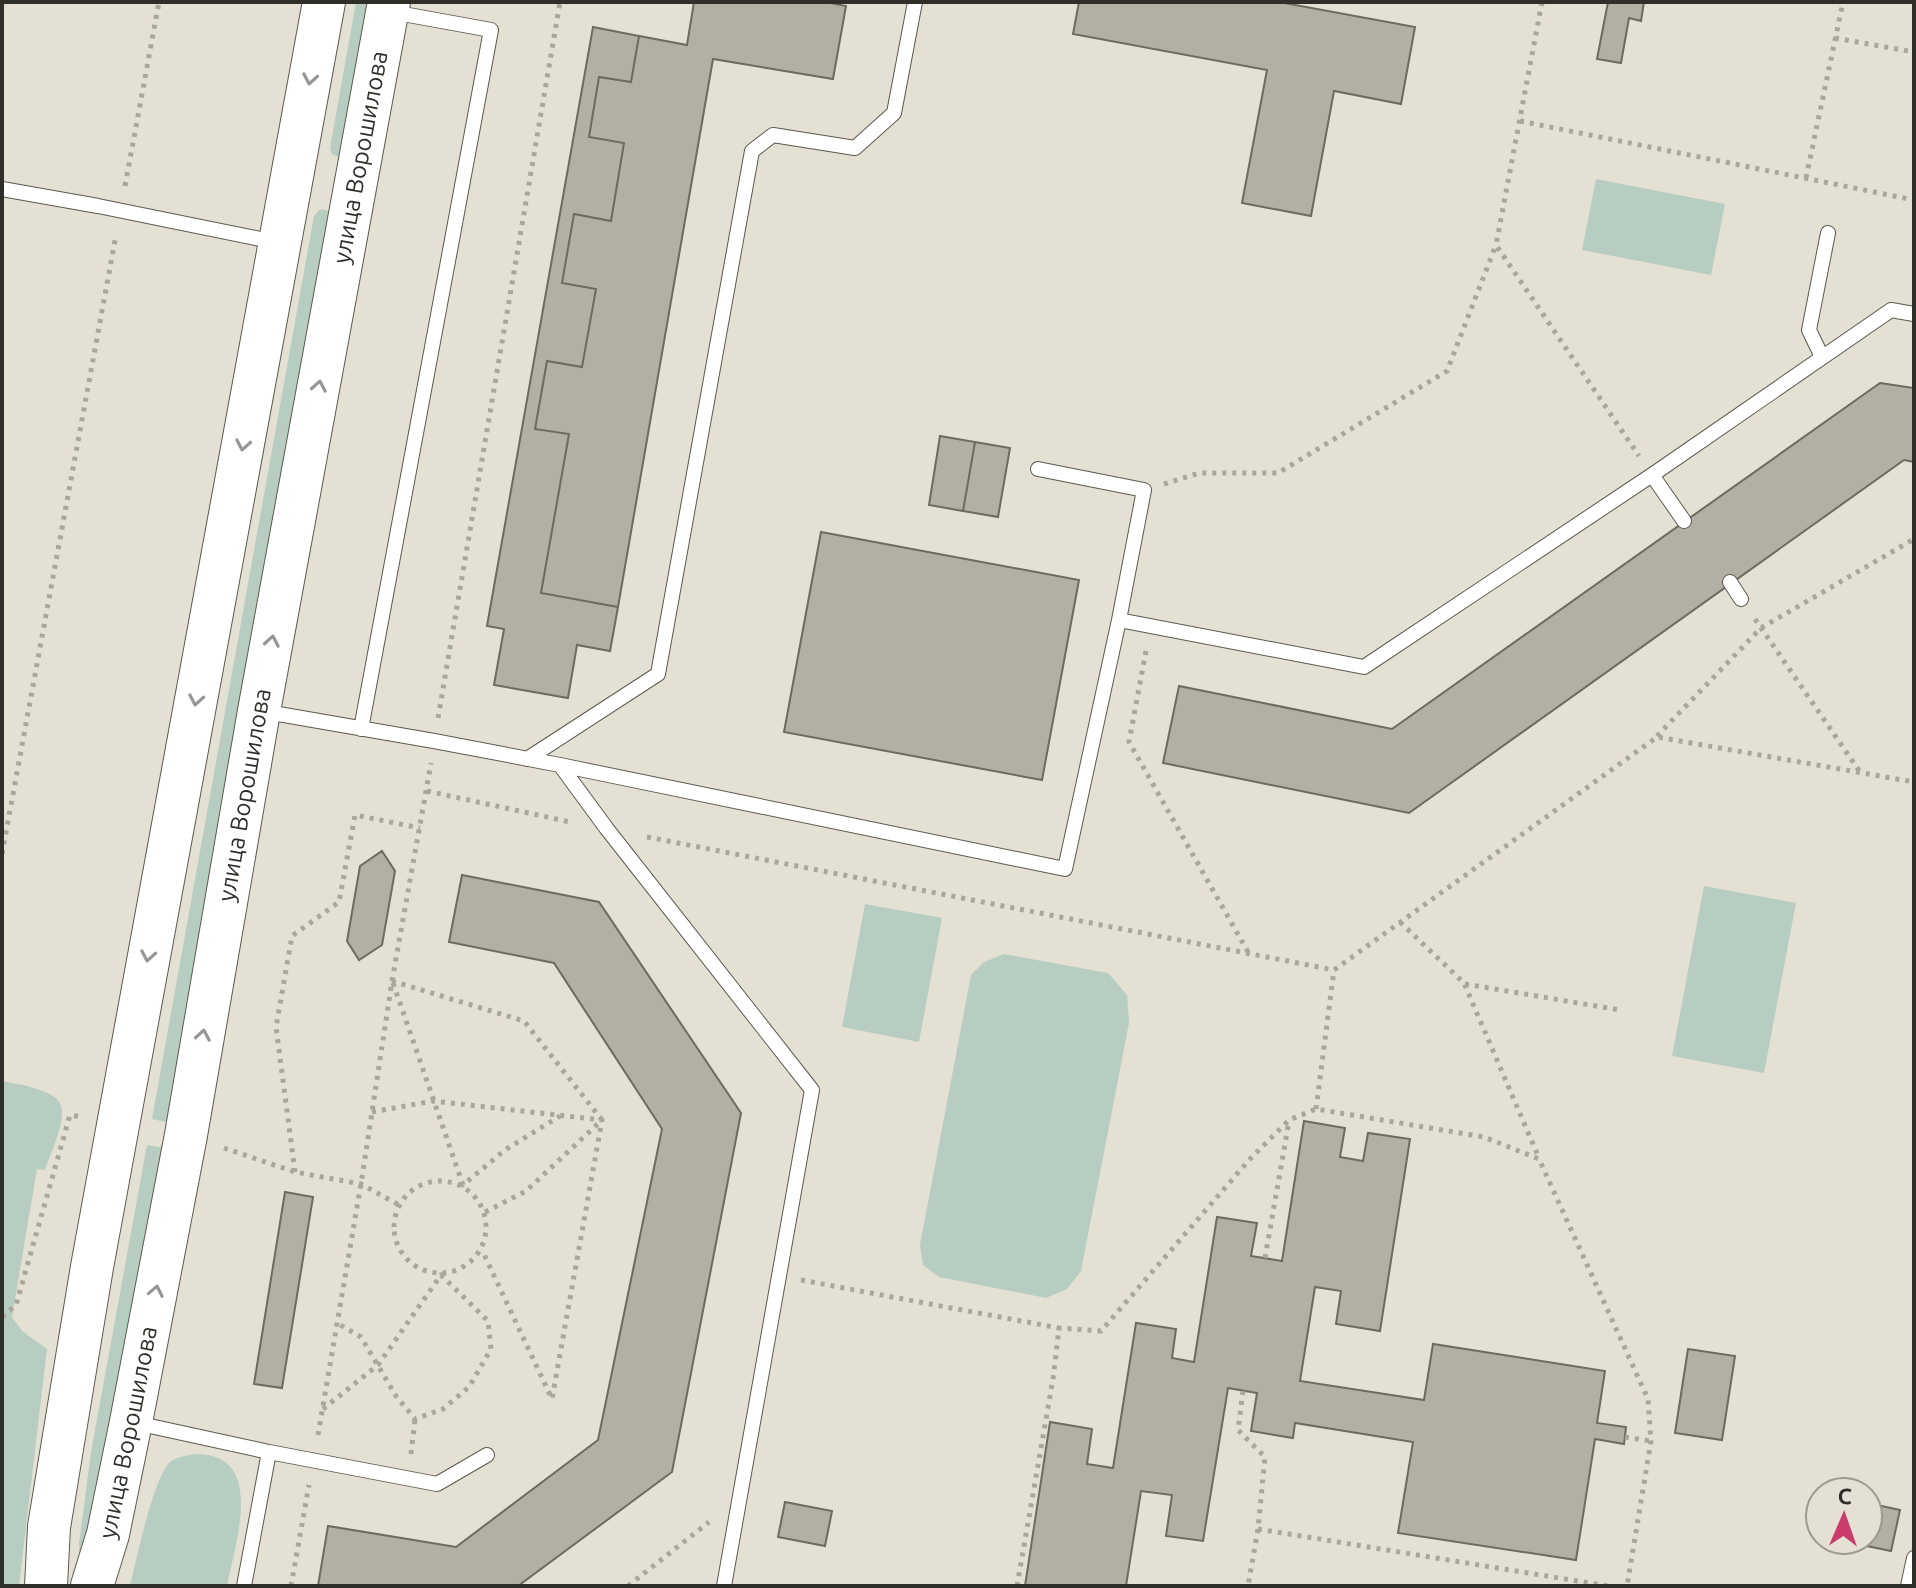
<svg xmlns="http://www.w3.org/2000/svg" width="1916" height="1588" font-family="Ubuntu,sans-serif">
  <rect width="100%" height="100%" fill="#e4e0d4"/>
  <path fill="#b8cdc1" d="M356,2H375L343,156L338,157L332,154L330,148Z
    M1596,179L1725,204L1711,275L1582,250Z
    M324,209L329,212L332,219L170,1123L152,1119L314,216L319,210Z
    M1704,886L1796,903L1764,1073L1672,1056Z
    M865,904L942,918L919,1042L842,1027Z
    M1004,954L1108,973L1127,995L1129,1023L1081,1271L1067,1289L1046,1298L939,1277L923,1265L920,1245L971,975L984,962Z
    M2,1081C17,1084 52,1089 60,1103C68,1118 50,1155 45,1170L37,1169L12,1317L22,1331L47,1349L19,1586H2Z
    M147,1145L166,1148L100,1489L79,1565V1544L91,1452Z
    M195,1454C267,1453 235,1544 227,1586H130C136,1562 154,1474 171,1461C178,1457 187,1455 195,1454Z"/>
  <path fill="#b3afa3" stroke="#6e6a5f" stroke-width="2" d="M694,2H825L846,6L833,79L713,59L618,607L541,593L569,434L535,429L547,361L582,367L596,289L562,283L574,214L611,221L624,143L589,137L599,77L631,82L639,36L687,45Z
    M1079,2H1279L1415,27L1401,104L1334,91L1311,216L1242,203L1267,70L1073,34Z
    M1608,2H1644L1641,21L1629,18L1621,63L1597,59Z
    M593,27L639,36L631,82L599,77L589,137L624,143L611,221L574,214L562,283L596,289L582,367L547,361L535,429L569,434L541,593L618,607L610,651L577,645L568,698L494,685L504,629L487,626Z
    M1880,383L1914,388V462L1904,460L1409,813L1163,763L1179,686L1392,729Z
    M940,436L975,442L963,511L929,505Z
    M975,442L1010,448L998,517L963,511Z
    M821,532L1079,580L1042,780L784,732Z
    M382,851L395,871L382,945L359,960L347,941L360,866Z
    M462,875L599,902L741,1113L672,1472L518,1586H318L328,1526L456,1547L598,1440L662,1129L554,963L449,942Z
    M1304,1121L1345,1128L1340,1157L1363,1161L1368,1133L1410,1139L1380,1331L1336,1324L1341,1291L1315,1287L1300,1381L1424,1400L1433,1344L1605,1371L1597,1423L1626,1427L1624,1444L1595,1439L1576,1560L1398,1533L1413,1442L1295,1423L1293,1438L1251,1431L1257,1393L1228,1388L1203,1541L1166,1536L1172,1495L1141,1491L1126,1586H1025L1050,1422L1092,1429L1087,1464L1113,1468L1136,1323L1176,1329L1172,1358L1194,1362L1217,1217L1257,1223L1251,1256L1282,1261Z
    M285,1192L313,1197L282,1388L254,1384Z
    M1688,1349L1735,1356L1722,1440L1675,1433Z
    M785,1502L832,1511L825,1546L778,1537Z
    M1868,1503L1900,1510L1891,1551L1838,1540H1868Z"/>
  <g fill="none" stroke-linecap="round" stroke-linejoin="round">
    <g stroke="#5c594e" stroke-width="16">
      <path id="lane" d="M2,189L98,206L275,242
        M1822,357L1809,330L1828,233
        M1038,469L1144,490L1119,620
        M1652,475L1684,521
        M1730,582L1741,599
        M261,711L434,741L560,765L1065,869L1119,620L1364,667L1652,475L1891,310L1914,314
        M361,729L491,30L392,12
        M527,759L658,674L752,151L773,135L855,148L894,113L915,2
        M560,765L607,829L812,1090L724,1586
        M136,1423L269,1452L244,1586
        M269,1452L437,1484L487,1455
        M1908,1586L1914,1558"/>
    </g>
    <g stroke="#5c594e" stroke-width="44">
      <g id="secondary">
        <path d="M46,1586L49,1527L92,1267L324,2"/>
        <path id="s1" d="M92,1586L108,1534L131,1422L186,1135L259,711L389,2"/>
      </g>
    </g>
    <path stroke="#a9a69c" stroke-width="5" stroke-dasharray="4 6" stroke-linecap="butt" d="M1542,2L1496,245L1639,456
      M1835,38L1914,52
      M1520,121L1914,200
      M1806,178L1843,2
      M125,186L159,2
      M1164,484L1199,473H1278L1447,371L1496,245
      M1755,619L1860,772
      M1146,651L1129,742L1248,952
      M438,718L560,2
      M1657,736L1761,628L1914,539
      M427,791L570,822
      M647,837L1334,970L1657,737L1914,782
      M2,854L116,235
      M1400,922L1464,983L1539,1158
      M392,981L524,1021L602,1120L526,1191L485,1212
      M393,983L463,1185L505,1150L560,1116
      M1465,984L1620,1010
      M1316,1109L1334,970
      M372,1112L433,1101L602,1120L552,1399L482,1250
      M224,1148L295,1172L361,1184L399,1205
      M295,1172L276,1027L292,936L339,902L355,815L420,828
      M394 1227a46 46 0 1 1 92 0a46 46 0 1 1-92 0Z
      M1265,1258L1289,1121
      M801,1280L1059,1328
      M2,1317L16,1305L70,1115L82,1117
      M1243,1391L1238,1430L1265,1457L1258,1529L1248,1586
      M323,1409L378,1365L441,1275L488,1321L491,1349L469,1387L443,1409L415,1419L396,1396L361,1337L337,1323
      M318,1435L361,1184L392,981L431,763
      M1625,1437L1651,1441
      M411,1454L415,1419
      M1258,1529L1608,1586
      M291,1586L309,1485
      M628,1586L709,1522
      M1017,1586L1053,1379L1059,1328L1101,1331L1250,1159L1289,1120L1316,1109L1484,1137L1539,1159L1648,1399L1651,1441L1627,1586"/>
    <use href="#lane" stroke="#fff" stroke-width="14"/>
    <use href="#secondary" stroke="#fff" stroke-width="42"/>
  </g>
  <defs><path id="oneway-chevron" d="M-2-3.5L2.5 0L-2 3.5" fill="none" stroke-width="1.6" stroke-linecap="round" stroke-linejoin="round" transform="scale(2)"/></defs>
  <g stroke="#989694">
    <use href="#oneway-chevron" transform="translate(310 79) rotate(100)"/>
    <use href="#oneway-chevron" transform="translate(319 386) rotate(-80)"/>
    <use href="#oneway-chevron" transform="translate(243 445) rotate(100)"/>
    <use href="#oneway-chevron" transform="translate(272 641) rotate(-80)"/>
    <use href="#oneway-chevron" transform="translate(196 700) rotate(100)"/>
    <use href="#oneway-chevron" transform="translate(148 956) rotate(100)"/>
    <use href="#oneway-chevron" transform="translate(203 1035) rotate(-80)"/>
    <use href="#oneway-chevron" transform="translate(156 1291) rotate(-79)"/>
  </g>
  <g text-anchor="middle" stroke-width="6" stroke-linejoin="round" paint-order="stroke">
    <g font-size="24" fill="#302e29" stroke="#e4e0d4">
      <text dy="8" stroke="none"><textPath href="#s1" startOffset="1454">улица Ворошилова</textPath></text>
      <text dy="8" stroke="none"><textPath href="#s1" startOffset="806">улица Ворошилова</textPath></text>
      <text dy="8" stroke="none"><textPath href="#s1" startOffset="158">улица Ворошилова</textPath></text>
    </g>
  </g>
  <rect width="1916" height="1588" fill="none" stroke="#302e29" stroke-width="8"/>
  <g transform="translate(1844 1516) rotate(2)"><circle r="38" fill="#e4e0d4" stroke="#9c9990" stroke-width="2"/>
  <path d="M0-6L14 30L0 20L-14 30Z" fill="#c93c6c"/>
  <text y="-12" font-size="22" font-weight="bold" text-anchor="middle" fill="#302e29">С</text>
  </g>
</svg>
